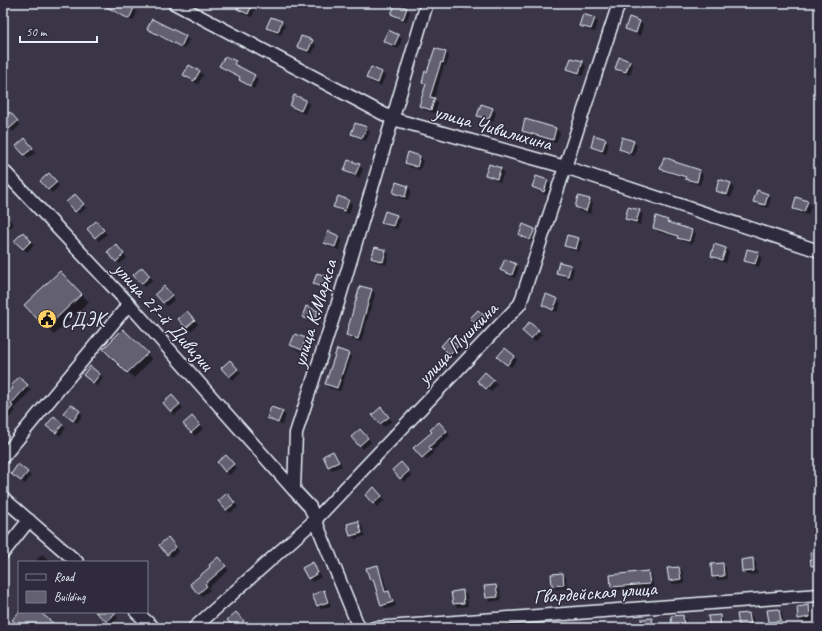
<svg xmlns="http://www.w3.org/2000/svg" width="822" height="631" font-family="Caveat,sans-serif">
  <rect width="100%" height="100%" fill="#3a3648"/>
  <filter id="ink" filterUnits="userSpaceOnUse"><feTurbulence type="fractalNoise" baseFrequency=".025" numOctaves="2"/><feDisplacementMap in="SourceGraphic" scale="8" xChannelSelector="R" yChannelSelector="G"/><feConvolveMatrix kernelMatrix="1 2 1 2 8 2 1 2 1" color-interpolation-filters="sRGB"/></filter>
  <g filter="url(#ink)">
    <path fill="#0007" d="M103,3H122L134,9L137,12L133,21L106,8L102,4Z
      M240,3H251L256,7L252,17L241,13L238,9Z
      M450,3H466L463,11L453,8L449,4Z
      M638,3H651L649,7Z
      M407,8L410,12L406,22L396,17L393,14Z
      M594,19L598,22L595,32L584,29L581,25Z
      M282,22L285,26L281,35L271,31L267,28Z
      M640,22L643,25L640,36L630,32L626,29Z
      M148,29L186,37L189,40L184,49L152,33Z
      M398,36L402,39L398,49L388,45L384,41Z
      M312,41L316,45L312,54L302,50L298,47Z
      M446,52L449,56L446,66L444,65L434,99L438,103L435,113L424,110L420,106L426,86L423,83L428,73Z
      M630,61L633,65L630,75L620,72L616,68Z
      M235,62L239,66L238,67L255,76L258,80L254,89L244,83L240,80L241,79L224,70L220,66Z
      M582,62L586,66L583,76L572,72L569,69Z
      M199,71L203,75L198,84L188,79L185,75Z
      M382,73L385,76L381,86L371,82L367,78Z
      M305,100L309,104L305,114L294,110L291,106Z
      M492,109L496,112L493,122L482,119L479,115Z
      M13,116L20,125L13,132L3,121V119Z
      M526,120L556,129L560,133L556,143L526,134L523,130Z
      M366,128L370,132L366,141L356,137L352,134Z
      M605,140L609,143L606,154L595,150L592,147Z
      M633,142L637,145L634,156L623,152L620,149Z
      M28,143L36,152L28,158L17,146Z
      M420,157L423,160L420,170L410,167L406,163Z
      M675,162L677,164L700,171L703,175L700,185L690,182L687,179L665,172L661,169Z
      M359,165L363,169L359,178L349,174L345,171Z
      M500,169L504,172L500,182L490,178L486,175Z
      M52,178L59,186L52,193L48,189Z
      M547,181L551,185L547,195L537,191L533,187Z
      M730,184L734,187L731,198L721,194L717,191Z
      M408,187L411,190L408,200L398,197L394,193Z
      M768,194L771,198L768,208L758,205L754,202Z
      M338,197L349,201L352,205L349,214L338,210L334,207Z
      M79,199L86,208L79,214L68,202Z
      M589,200L593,204L590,214L579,211L576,207Z
      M807,202L811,205L808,215L797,212L794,209Z
      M639,211L643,215L640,225L630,222L626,219Z
      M3,213L14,224L7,231L3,227Z
      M396,216L400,219L397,229L386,226L383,222Z
      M667,221L671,224L692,230L696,234L692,244L682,241L679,238L658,232L654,228Z
      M96,222L107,234L99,241L95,237Z
      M534,230L538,234L534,243L523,238L520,235Z
      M328,233L339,237L342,240L339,250L328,246L325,242Z
      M23,234L34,245L27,252L15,241Z
      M579,239L582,242L579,252L569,249L565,246Z
      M116,246L127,258L120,264L109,252Z
      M375,248L386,251L389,255L386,265L376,262L372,258Z
      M725,249L729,252L726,263L715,259L712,256Z
      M758,253L762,257L759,267L749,264L745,261Z
      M506,260L516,265L519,268L515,278L505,273L501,270Z
      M570,266L574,269L571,279L561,276L557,273Z
      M142,268L153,280L145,287L134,275Z
      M819,269V282L816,279Z
      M328,278L332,282L328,291L317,287L314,284Z
      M68,280L89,302L54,335L25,305Z
      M164,287L175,299L167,306L156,294Z
      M361,287L372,290L375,294L361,342L351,339L347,335Z
      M557,299L561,303L557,312L546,308L543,305Z
      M478,311L490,323L483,330L471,318Z
      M318,312L321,315L317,325L307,321L303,317Z
      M191,316L198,324L191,331L180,319Z
      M123,330L152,359L134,378L105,349Z
      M538,331L542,334L535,342L527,335Z
      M295,335L306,339L309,343L306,353L295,349L292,345Z
      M449,339L461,350L454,357L442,346Z
      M348,354L352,357L340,391L329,388L326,384Z
      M514,356L517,360L511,367L502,360Z
      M233,365L241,373L233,380L222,368Z
      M485,373L497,384L491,392L482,384Z
      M100,374L103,378L97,386L88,379Z
      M19,379L31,390L14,409L16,411L9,418L3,413V401L14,388Z
      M175,400L183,408L175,415L172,412Z
      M71,405L83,415L77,423L68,417Z
      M282,412L286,416L282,425L272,421L268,418Z
      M384,412L392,421L384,427L373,415Z
      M54,417L66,428L60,436L51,429Z
      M196,421L203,429L195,436L184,424Z
      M439,423L450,435L432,452L433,454L426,460L415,448L433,432Z
      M360,430L371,442L363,449L352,437Z
      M333,452L337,456L342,466L332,470L329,466Z
      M226,456L237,468L229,475L226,471Z
      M401,464L412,476L404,482L393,470Z
      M27,473L31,476L25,484L12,474Z
      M377,492L385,500L377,507L373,503Z
      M230,498L238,507L230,513L219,501Z
      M358,522L362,525L365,536L355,539L351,535Z
      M3,531L7,535L3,539Z
      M172,542L179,551L172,557L168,554Z
      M819,553V568L816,569L812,565Z
      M42,554L51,562H35Z
      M752,559L756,563L757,574L747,575L743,571Z
      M221,562L229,570L208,588L210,590L202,596L191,585L212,567Z
      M312,564L321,577L312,582L309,578Z
      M723,564L726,568L727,579L717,580L713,576Z
      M377,566L381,570L388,592L392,595L396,606L386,609L382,605L375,583L371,580Z
      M679,568L683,572L684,583L673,584L670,580Z
      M648,572L652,576L653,587L616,590L612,587Z
      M562,574L566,577L567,588L556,589L553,586Z
      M496,586L500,590L501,600L490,602L487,598Z
      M323,592L327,595L331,606L321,609L318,606Z
      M463,592L467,595L468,606L457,607L454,604Z
      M808,606L812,610L813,621L803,622L799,618Z
      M779,610L782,613L784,624L773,626L770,622Z
      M101,612H112L118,618L111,625L103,618Z
      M236,614L247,625L245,628H236Z
      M749,614L753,617L754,628H742L740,626Z
      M682,616L686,620L687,628H673L672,617Z
      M720,616L723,620L724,628H711L709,617Z
      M652,619L656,622L657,628H643L642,620Z
      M625,622L628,626V628H615L614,623Z
      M587,625L590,628H577L576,626Z"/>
    <path fill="#636171" stroke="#e8f1f8" d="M99,3H125L134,8L129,19Z
      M239,3H253L248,14L237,9Z
      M396,3L407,8L403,19L391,14Z
      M583,14L595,18L591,29L579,26Z
      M271,17L282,21L278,32L266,28Z
      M629,17L640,21L636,33L625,29Z
      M152,19L186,36L181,47L147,29Z
      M388,30L399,35L394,46L383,41Z
      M301,36L313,40L308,51L297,47Z
      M435,48L446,52L443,63L441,62L430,97L435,98L431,110L419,106L426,84L422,83L425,71L427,72Z
      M225,56L236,61L234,64L255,75L250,86L239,80L240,77L219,66Z
      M619,57L630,61L626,72L615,69Z
      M571,58L583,61L579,73L567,69Z
      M189,65L200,71L194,81L183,75Z
      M371,67L382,72L378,83L366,78Z
      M294,95L306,100L301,111L290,106Z
      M481,104L493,108L489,119L477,116Z
      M10,112L18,121L9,129L3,122V117Z
      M525,119L556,128L553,140L522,131Z
      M355,123L367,127L362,138L351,134Z
      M594,135L606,139L602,151L591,147Z
      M622,137L634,141L630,153L619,149Z
      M25,138L33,148L24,155L16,146Z
      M408,152L420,156L417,167L405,163Z
      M664,157L675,161V162L700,170L697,182L685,179L686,177L660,169Z
      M348,160L360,164L355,175L344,171Z
      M489,164L501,168L497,179L485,175Z
      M49,173L57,182L48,190L40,181Z
      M536,176L548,180L544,192L532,187Z
      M719,179L731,183L727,195L716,191Z
      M396,182L408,186L405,197L393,193Z
      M757,190L768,194L765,205L753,202Z
      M75,194L84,204L75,212L66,202Z
      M338,196L349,200L345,211L333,207Z
      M578,196L590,199L586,211L575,207Z
      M796,197L808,201L804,212L793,209Z
      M628,207L640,210L636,222L625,219Z
      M385,211L397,215L393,226L381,223Z
      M656,216L668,220L667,222L692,230L689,241L677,238L678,236L653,228Z
      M96,221L104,230L95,238L87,229Z
      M523,224L535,229L530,240L519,235Z
      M328,231L339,236L335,247L324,243Z
      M23,232L31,241L23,249L14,241Z
      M567,235L579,238L576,249L564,246Z
      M116,244L124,254L116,262L107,252Z
      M714,244L726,248L722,260L711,256Z
      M375,247L386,250L383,262L371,258Z
      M747,249L759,252L755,264L744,261Z
      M505,259L516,264L512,275L500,270Z
      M559,262L571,265L568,276L556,273Z
      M142,267L150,276L141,284L133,275Z
      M60,271L82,294L46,328L24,305Z
      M317,273L329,277L324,288L313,284Z
      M164,286L172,295L163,303L155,294Z
      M360,286L372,289L358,339L346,335Z
      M546,294L558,299L553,310L542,305Z
      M306,306L318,311L314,322L302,317Z
      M478,310L487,318L479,327L470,318Z
      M187,311L195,320L186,328L178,319Z
      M529,322L539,330L531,339L522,331Z
      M123,329L148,353L127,373L103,349Z
      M295,334L306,338L302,350L290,345Z
      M449,337L458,346L450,355L441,346Z
      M505,348L515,356L507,365L497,357Z
      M337,349L349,353L337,388L325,384Z
      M230,360L238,369L229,377L221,368Z
      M90,366L100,374L93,383L83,375Z
      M485,372L494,380L486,389L477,381Z
      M19,377L28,385L11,404L13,406L3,418V397L4,398L13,388L11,386Z
      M172,395L180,404L171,412L163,403Z
      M71,404L80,411L73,421L63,413Z
      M271,407L283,411L278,423L267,418Z
      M381,407L389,417L380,424L372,415Z
      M54,416L63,424L56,433L46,426Z
      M192,416L200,425L191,433L183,424Z
      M439,422L447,431L429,447L431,450L422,458L413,448L432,432L430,430Z
      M360,429L368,438L359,446L351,437Z
      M333,451L339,462L328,467L323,456Z
      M226,455L234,464L225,472L217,462Z
      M401,462L409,471L400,479L392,470Z
      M18,464L28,472L21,481L11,474Z
      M374,487L382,496L373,504L365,495Z
      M227,493L235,503L226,510L218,501Z
      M358,521L362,533L350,536L347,524Z
      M168,537L176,547L167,555L159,545Z
      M819,552V565L811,566L810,553Z
      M218,557L226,566L205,584L207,586L198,594L190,584L210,567L209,565Z
      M753,558L754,571L742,572L741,560Z
      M313,562L318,573L308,579L302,568Z
      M723,563L724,576L712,577L711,564Z
      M378,565L385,592L389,591L393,602L381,606L373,579L370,580L366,568Z
      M679,567L681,579L669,581L667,568Z
      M648,571L650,584L611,587L610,575Z
      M563,573L564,585L552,586L551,574Z
      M496,585L498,597L486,598L484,586Z
      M324,590L328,602L317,606L312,595Z
      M463,590L464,603L453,604L451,592Z
      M809,605L810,617L798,619L797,607Z
      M779,609L781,621L769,622L767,610Z
      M19,612H40L59,628H22L12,620Z
      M95,612H116L107,622Z
      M236,612L244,621L237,628H234L227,620Z
      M749,613L751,625L739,626L737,614Z
      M683,615L684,627L672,628L671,616Z
      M720,615L721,627L710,628L708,616Z
      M652,618L654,628H642L641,619Z"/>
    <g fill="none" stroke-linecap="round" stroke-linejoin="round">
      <g stroke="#e8f1f8" stroke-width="15">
        <path id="minor" d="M174,3L393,119L565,167L819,251
          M3,170L129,304L294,490
          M3,457L129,304
          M3,498L77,562
          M3,553L29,520
          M136,612L154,628
          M194,628L315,520L520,304L619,3
          M359,628L310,507L294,490L296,433L337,306L427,3
          M374,628L819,595"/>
      </g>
      <use href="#minor" stroke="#2f2a3d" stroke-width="12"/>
    </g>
  </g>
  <defs>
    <g id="civic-disc" transform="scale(1)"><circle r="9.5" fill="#ffd166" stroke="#2f2a3d"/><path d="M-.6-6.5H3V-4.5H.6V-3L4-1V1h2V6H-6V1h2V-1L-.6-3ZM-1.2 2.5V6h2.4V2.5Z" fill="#111"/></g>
  </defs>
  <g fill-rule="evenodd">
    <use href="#civic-disc" x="47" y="319"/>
  </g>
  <g text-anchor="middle" stroke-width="3" stroke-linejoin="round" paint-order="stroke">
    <g font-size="20" fill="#e8f1f8" stroke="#2f2a3d">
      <text transform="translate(493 127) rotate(16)" y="7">улица Чивилихина</text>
      <text transform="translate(314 313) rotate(-73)" y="7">улица К.Маркса</text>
      <text transform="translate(164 316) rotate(48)" y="7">улица 27-й Дивизии</text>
      <text transform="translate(457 343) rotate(-46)" y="7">улица Пушкина</text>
      <text transform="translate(595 592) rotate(-4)" y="7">Гвардейская улица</text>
    </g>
    <g font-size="20" fill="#e8f1f8" stroke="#2f2a3d" text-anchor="start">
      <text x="61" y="326">СДЭК</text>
    </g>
  </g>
  <rect width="822" height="631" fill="none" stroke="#2f2a3d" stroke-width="16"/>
  <rect x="8" y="8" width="806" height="615" fill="none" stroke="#e8f1f8" stroke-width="1.5" filter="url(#ink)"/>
  <rect x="18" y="561" width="130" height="52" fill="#2f2a3d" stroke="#797a88"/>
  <rect x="26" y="574" width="20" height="6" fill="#2f2a3d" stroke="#797a88"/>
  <text x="54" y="581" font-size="12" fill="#e8f1f8">Road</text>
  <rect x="26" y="591" width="20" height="12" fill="#636171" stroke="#797a88"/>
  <text x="54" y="601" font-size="12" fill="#e8f1f8">Building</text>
  <path d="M20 36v6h77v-6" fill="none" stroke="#e8f1f8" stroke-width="2"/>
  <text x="26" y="36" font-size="12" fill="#e8f1f8" stroke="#2f2a3d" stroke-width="3" paint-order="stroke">50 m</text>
</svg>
